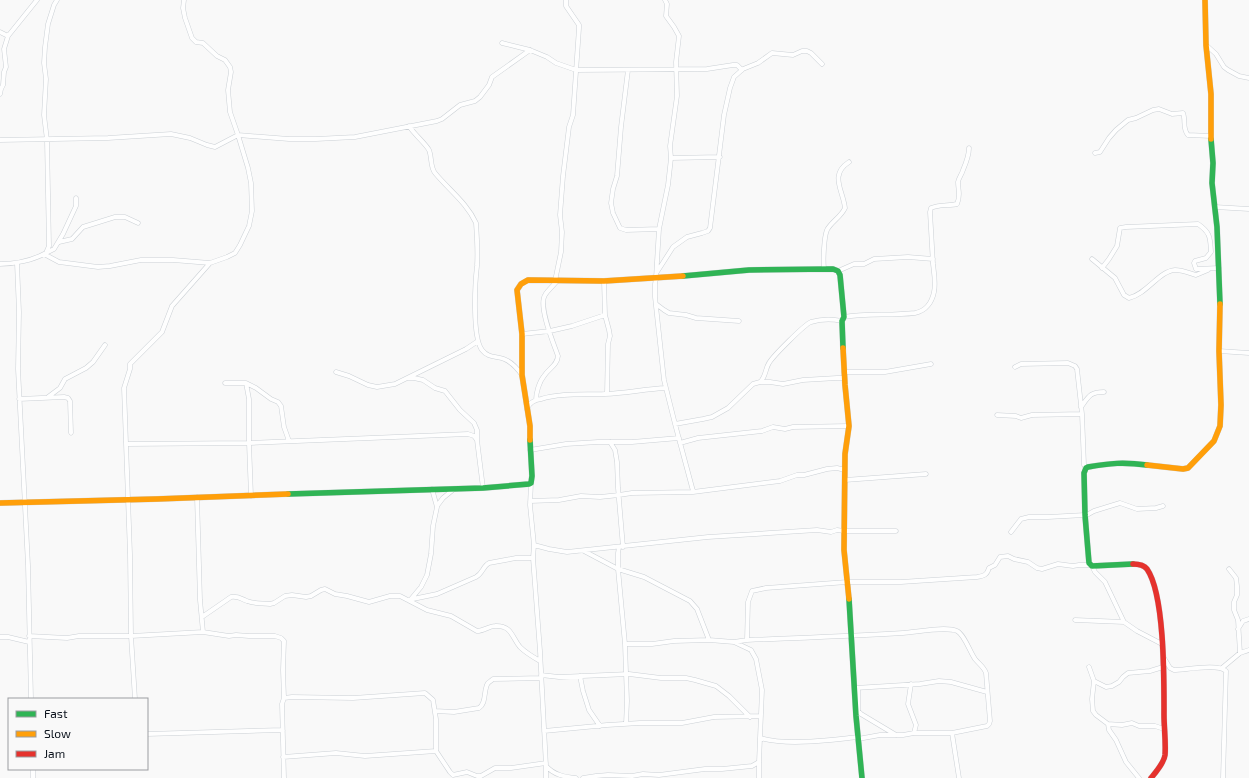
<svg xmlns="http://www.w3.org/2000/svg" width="1249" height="778" font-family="'Exo 2',sans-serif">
  <rect width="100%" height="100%" fill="#f9f9f9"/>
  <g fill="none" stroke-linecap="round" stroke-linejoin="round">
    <g stroke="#cbd0d5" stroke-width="5">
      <path id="street" d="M665,0L667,4L666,16L674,27L679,36L676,62L677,96L670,146L671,158L668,185L659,229L656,278L655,284V297L664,380L675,424L693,491
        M0,32L8,36
        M502,43L530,50L547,57L556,63L576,70L707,69L733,65H737L742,70
        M1206,45L1216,54L1224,67L1228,70L1239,76L1249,78
        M628,70L621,127L617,176L613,189L611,203L613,213L620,228L626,230L659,229
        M0,94L1,89L3,85L4,72L6,67L4,49L8,36L37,0
        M409,126C413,133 426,144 429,150C432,157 430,167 435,173C449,190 467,203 476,223C477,237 478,252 477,266C475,283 472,337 482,350C488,358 496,356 504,359C512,362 517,368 522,375
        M0,140L108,138L171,134L190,138L207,145L215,147L238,135L289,139H316L355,137L437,121L442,119L460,105L475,101L480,97L489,85L492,77L530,50
        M1095,153L1100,152L1109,138L1116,130L1128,120L1136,118L1153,110L1159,109L1172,114L1183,113C1186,120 1182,129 1188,135L1211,136
        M671,158L720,157
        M1215,207L1249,209
        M59,242L72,239L83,227L115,217H125L138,223
        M46,253L54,249L63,234L76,206V198
        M44,254L59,262L98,267L110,266L141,260H173L210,263
        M1092,259L1115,278L1124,295L1129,298C1147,294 1159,271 1175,270C1182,270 1189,273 1196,275L1208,270
        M17,263L19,312L18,369L28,565L31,699
        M0,264C15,264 33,260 46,253L49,246L47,140L44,115L46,79L44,63L45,47L48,24L54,5L57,0
        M824,268C823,260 824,237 827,230C831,222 841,217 845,208C843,190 829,175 849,162
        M1102,268L1109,259L1117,246L1120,228L1126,227L1198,224C1211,233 1210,238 1211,252L1206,258L1195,261L1194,263L1196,269L1219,268
        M838,271L854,264H864L874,259L908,257L933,259
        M657,272L673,247L687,237L702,233L708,231L710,228L724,115L730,88L734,77L743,69L758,63L772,53L793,55L802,51H807L811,53L822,64
        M555,281L561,252L562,232L560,215L563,176L569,127L573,115L579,28V25L566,6V0
        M604,281L605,315L609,330L610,336L608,344L607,394
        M656,304L664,310L669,313L686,315L696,318L739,321
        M844,317C867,313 891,316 915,313C926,311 932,302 934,292C936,283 934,273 933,264C932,247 931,229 930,212L931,208C940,204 949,206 957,204C961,196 958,190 958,182C959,177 962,174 963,170C966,163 969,156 969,148
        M522,334L550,331L572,326L605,315
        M1219,351L1249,353
        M1015,367L1021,364L1068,363L1075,366L1077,369L1082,414L1084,465L1086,468
        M336,372L349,376L368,385L377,387L395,384L466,349L478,341
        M844,372H885L931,364
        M409,378H414L423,380L435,388L445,391L460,410L474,423L477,430V440
        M760,382C766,377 765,369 769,363C773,356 805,324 811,322C821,319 833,319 842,321
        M225,383H246L256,388L271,399L278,402L281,406L284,427L289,441
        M246,383L249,399V443L251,496
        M48,397L60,388L65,379L86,368L93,362L105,345
        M19,399L64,397L68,398L70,401L71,433
        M536,400C536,393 539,382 544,376C549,368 557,366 558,356C553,342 538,306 545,295C548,290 554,285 558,280
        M1081,407C1089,396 1090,392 1104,392
        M527,409C529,403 534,400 541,399C561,393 584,395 605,394C626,393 646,389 666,388
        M997,415L1016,416L1021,418L1032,415L1082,414
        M675,424L703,419L712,417L728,408L753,384L760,382H770L783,384L803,380L837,378H844
        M610,442L615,450L617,462L618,488L623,547
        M680,443L698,438L762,431L773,427L785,429L793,427L849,426
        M127,444L249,443L468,434L474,436L477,440L483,488
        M530,450L566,444L598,442H632L679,438
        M845,480L926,474
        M531,483L530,505L534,545L533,558L540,651L546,766C554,775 565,777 576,778
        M530,501L559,500L581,496L600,497L619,495L632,493L693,492L780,481L797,475H804L827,469L837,468L845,470
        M437,506L443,498L454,489
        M1085,516L1094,511L1120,503L1137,509L1156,508L1163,506
        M1011,532L1021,519L1029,517H1048L1085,515
        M534,545L549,549L567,552L708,537L817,530L831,532L837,530L844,531H896
        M619,547L618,553V569L625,644L627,701L626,724
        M584,551L618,569L644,577L690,601L697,609L709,640
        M1092,566L1095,572L1105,582L1124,622L1137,631L1162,644
        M1229,569L1236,578L1237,586V595L1234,602V610L1238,620L1240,653
        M411,599L421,587L427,575L431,554L433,526L437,507L432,489
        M408,600L437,594L476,577C483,573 483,566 489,563L516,558H533
        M202,617L231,597C239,596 241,599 247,601C254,604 263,603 270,604L274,603L285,596L292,595L306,597L311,596L321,590L325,589L335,594L347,596L369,602L390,596H400L427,610L451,616L477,631C484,631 489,626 495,626C512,625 512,638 520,647C526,653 533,657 540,661
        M1075,620L1124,622
        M1238,629L1243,621L1249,619
        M203,632L229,636L236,635L249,636H275L281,638L284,641L283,670L284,698
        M29,636L67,638L79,636H131L203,632L200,600L197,497
        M0,637H8L29,642
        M747,640L748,602L752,591L766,588L847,582H901L977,577C984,576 987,575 989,568L995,565L1000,557L1008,556L1014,559L1028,562L1037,568L1042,569L1058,564L1073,566L1079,565H1090
        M734,642L747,640C799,638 851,636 903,633C917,632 946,626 957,631C964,634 970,652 975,659C979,664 984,667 986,673L990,721L989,724L987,726L952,733H914L903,735H880L858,739
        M625,644H652L674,641L709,640L734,642L751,650L756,659L762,690L759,762V778
        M1164,658L1170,668L1174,670C1185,670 1218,663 1226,671L1223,778
        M1089,667L1094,681L1092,699L1093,711L1096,715L1108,724L1109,730L1116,740L1126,762L1139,778
        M1222,668L1240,653L1249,650
        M541,675L559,677L629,674L661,678H686L695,680L716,686L729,696L750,717
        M580,676L583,691L589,710L600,726
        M1094,681L1106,687L1112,686L1119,682L1123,677L1128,673L1150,671L1163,667
        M911,684L908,704L916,725L914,733
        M855,688L920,684L939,681L951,682L987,692
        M858,688V711L861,714L896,735
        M135,699L131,636L130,554L124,388L130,369V364L162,332L172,306L210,263L227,257L235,253L240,245L249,226L252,211L251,183L248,168L238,135L230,112L228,90L231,72L230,67L225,60L217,56L203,43L196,42L192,38L185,18L183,8L184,0
        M435,711L454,712L479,708C487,703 483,690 488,683C489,682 491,681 493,679L541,678
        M1108,724L1122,725L1132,723L1139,726H1155L1164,729
        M544,731L607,725L640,723H682L714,717L761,716
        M952,733L959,778
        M147,734L283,730
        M760,738C788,746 829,740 858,737
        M283,757L336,753L365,756L436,751
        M33,769V778
        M284,778L282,704L284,698L292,697L353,698L425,693L433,700L436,719V751L450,772L453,775L467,772L477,776H481L495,768H511L546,763
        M546,778V766
        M583,778L596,776L608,775L632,776L643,774L659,775L705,769H722L752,766L759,762"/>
    </g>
    <g stroke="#cbd0d5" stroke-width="6">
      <path id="fast" d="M1211,139L1213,163L1212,183L1217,227L1220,304
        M683,276L749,270L833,269L838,271L840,275L844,317L842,321L843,348
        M288,494L483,488L529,484L531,483L532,476L530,440
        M1133,564L1092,566L1089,563L1085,515L1084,473L1086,468L1088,467C1110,463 1124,462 1147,465
        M849,599L856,716L862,778"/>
    </g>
    <g stroke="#cbd0d5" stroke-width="6">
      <path id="slow" d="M1205,0L1206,45L1211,94V139
        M843,348L845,385L849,426L845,454L844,550L849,599
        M530,440V426L522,375V334L517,290L521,284L528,280L604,281L683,276
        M1147,465L1183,469L1188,468L1214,441L1220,426L1221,405L1219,351L1220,304
        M0,503L157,499L288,494"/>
    </g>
    <g stroke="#cbd0d5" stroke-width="6">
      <path id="jam" d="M1133,564C1138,564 1144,565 1147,569C1165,595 1164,682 1164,715C1164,728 1166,742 1165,755C1164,763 1156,772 1151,778"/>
    </g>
    <use href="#street" stroke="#fefefe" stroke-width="4"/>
    <use href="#fast" stroke="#30b455" stroke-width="5.5"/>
    <use href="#slow" stroke="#ff9f0a" stroke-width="5.5"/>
    <use href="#jam" stroke="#e5322d" stroke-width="5.5"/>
  </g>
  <rect x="8" y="698" width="140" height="72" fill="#f9f9f9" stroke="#9b9da1"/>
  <rect x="16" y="711" width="20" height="6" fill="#30b455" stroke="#9b9da1"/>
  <text x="44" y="718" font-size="12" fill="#0d141e">Fast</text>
  <rect x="16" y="731" width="20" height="6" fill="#ff9f0a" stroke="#9b9da1"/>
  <text x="44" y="738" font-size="12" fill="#0d141e">Slow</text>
  <rect x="16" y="751" width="20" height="6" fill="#e5322d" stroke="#9b9da1"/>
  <text x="44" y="758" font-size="12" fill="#0d141e">Jam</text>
</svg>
